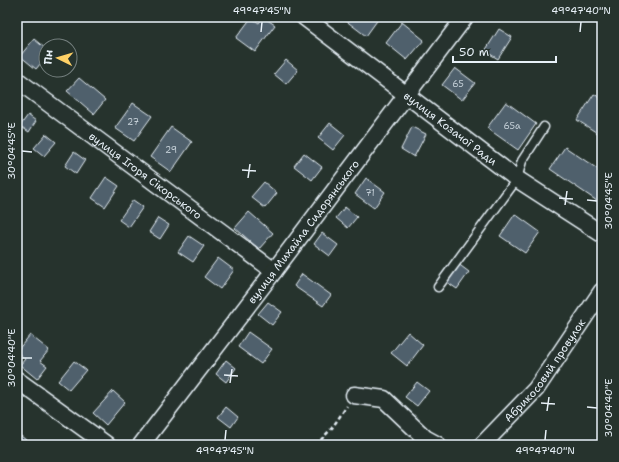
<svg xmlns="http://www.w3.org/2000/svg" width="619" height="462" font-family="'Shantell Sans',sans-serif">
  <rect width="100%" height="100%" fill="#26332d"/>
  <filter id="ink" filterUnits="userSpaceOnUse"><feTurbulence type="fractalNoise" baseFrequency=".025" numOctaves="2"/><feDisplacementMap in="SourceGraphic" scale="8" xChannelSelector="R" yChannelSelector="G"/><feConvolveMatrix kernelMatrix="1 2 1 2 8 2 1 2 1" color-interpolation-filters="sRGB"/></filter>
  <g filter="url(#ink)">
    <path fill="#50606c" stroke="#e8f1f8" d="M263,17L275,25L255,52L236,38L251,18L259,23Z
      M347,17H378L379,18L366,36L345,20Z
      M402,22L424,40L407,60L386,43Z
      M499,29L512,37L498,59L485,51Z
      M34,39L46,49V57L36,69L20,56Z
      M286,60L298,70L286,84L274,74Z
      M455,68L475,83L462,100L442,85Z
      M79,78L105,100L94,114L67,91Z
      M594,94L602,99V136L577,120Z
      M506,102L536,124L518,150L487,128Z
      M133,103L152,116L134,141L115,128Z
      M28,115L36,121L29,132L20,126Z
      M330,123L345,135L333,150L318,138Z
      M171,127L192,142L171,172L150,157Z
      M412,127L426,134L414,157L401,149Z
      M46,134L56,142L44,156L34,148Z
      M565,147L602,172V200L600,203L550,169Z
      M74,152L85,160L76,174L65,166Z
      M304,153L322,167L312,180L294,166Z
      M106,177L119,186L105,207L92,198Z
      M366,178L385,192L374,208L355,194Z
      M264,182L277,193L265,208L251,197Z
      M133,200L143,207L129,227L119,220Z
      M345,207L357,217L348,228L336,218Z
      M249,212L273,233L259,249L235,228Z
      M515,214L540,232L525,253L500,236Z
      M158,218L169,225L160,239L149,232Z
      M322,233L338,245L330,256L314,244Z
      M189,236L204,246L193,262L178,252Z
      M218,258L234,270L220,289L204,277Z
      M457,263L469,272L457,289L444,280Z
      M302,274L331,295L323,306L294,286Z
      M268,302L282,312L272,325L258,314Z
      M248,332L272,349L261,364L238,347Z
      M408,332L423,345L407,366L391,353Z
      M30,335L49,350L40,361L47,366L37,379L20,365L25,359L17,352V351Z
      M226,360L236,368L226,382L216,374Z
      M74,361L86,370L69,390L58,381Z
      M417,382L429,391L417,406L405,397Z
      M113,391L125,402L106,425L93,413Z
      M226,407L238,417L231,427L218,417Z
      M17,433L26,440L22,445H17Z"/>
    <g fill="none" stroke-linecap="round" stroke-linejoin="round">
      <g stroke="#e8f1f8" stroke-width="11">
        <path id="service" d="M438,287L517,179L522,161L544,127"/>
      </g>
      <g stroke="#e8f1f8" stroke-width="19">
        <g id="minor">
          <path id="s1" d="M304,17L517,179L602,234"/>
          <path id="s2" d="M17,80L274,271"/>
          <path d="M17,380L107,445"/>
          <path d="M354,395L384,399L425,438L438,445"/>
          <path id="s3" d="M141,445L274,271L465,17"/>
          <path id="s4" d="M482,445L536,389L602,291"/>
        </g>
      </g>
      <path stroke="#e8f1f8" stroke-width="2.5" stroke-dasharray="4 3" stroke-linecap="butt" d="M316,445L332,428L347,406"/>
      <use href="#service" stroke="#26332d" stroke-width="8"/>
      <use href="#minor" stroke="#26332d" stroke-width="16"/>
    </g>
  </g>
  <path fill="none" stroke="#e8f1f8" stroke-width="1.5" d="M261,32L262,22M580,32L581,22M22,151L32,152M242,170L256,171M248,178L250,164M559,198L573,199M587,200L597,201M565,205L567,191M22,358H32M224,375L238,376M230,383L232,369M541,403L555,404M587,407L597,408M547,411L549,397M225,440L226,430M545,440L546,430"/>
  <g text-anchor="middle" stroke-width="3" stroke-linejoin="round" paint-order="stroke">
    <g font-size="9" fill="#c2cdd5">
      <text x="458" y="87">65</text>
      <text x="133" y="125">27</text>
      <text x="512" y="129">65а</text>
      <text x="171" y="153">29</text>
      <text x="370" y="196">71</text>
    </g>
    <g font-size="11" fill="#e8f1f8" stroke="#26332d">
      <text dy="4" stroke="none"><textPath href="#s1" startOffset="184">вулиця Козачої Ради</textPath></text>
      <text dy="4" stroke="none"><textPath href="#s2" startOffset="160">вулиця Ігоря Сікорського</textPath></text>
      <text dy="4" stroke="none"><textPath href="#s3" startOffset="268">вулиця Михайла Сидорянського</textPath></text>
      <text dy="4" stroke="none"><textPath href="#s4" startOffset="98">Абрикосовий провулок</textPath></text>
    </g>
  </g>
  <rect width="619" height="462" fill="none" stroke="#26332d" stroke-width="44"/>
  <g transform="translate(58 58) rotate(275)"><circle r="19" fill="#26332d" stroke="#747f7e"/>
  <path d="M0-3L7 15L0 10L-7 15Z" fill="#ffd166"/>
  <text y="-6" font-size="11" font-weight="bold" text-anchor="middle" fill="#e8f1f8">Пн</text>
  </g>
  <path d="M453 56v6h103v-6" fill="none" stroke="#e8f1f8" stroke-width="2"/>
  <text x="459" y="56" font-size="12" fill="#e8f1f8" stroke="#26332d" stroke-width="3" paint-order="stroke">50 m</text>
  <rect x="22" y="22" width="575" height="418" fill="none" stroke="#e8f1f8" stroke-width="1.5"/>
  <g font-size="10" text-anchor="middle" fill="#e8f1f8">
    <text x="262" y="14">49°47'45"N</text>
    <text x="581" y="14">49°47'40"N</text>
    <text transform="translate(11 151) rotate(-90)" y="4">30°04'45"E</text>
    <text transform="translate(608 201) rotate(-90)" y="4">30°04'45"E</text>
    <text transform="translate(11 358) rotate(-90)" y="4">30°04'40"E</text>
    <text transform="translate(608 408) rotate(-90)" y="4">30°04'40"E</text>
    <text x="225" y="454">49°47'45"N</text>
    <text x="545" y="454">49°47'40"N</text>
  </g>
</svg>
